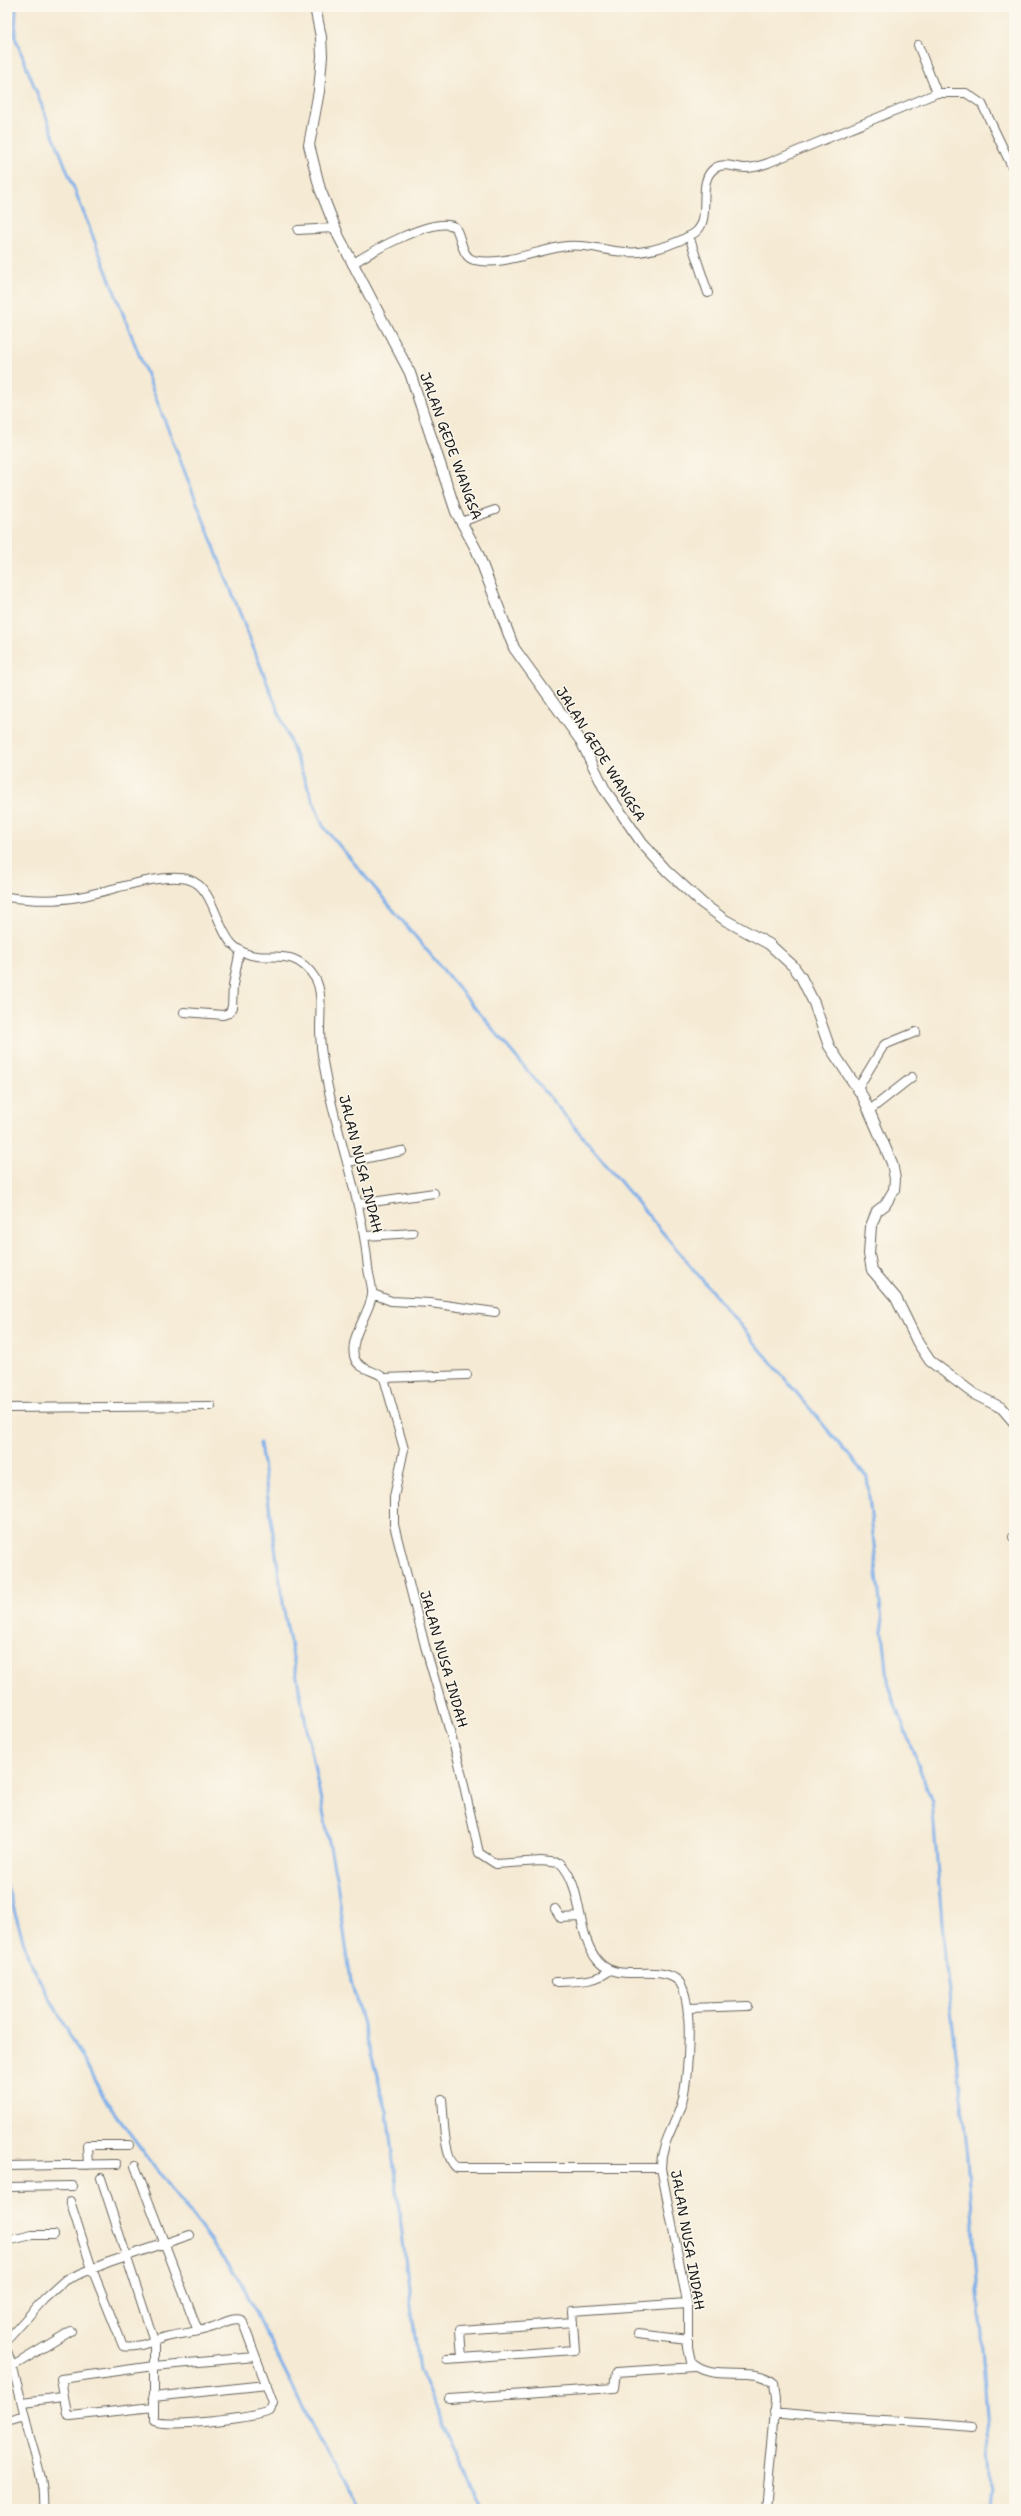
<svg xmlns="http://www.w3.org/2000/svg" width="1021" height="2516" font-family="'Shantell Sans',sans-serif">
  <rect width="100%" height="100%" fill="#fbf7ec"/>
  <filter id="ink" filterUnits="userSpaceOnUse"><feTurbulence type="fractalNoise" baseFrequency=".025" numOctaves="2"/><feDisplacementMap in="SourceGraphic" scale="8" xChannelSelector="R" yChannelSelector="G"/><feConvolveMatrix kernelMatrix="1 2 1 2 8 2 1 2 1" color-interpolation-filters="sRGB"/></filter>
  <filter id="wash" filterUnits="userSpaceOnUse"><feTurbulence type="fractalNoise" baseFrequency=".012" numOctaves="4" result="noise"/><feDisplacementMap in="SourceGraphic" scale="16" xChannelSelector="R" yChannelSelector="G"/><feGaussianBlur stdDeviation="0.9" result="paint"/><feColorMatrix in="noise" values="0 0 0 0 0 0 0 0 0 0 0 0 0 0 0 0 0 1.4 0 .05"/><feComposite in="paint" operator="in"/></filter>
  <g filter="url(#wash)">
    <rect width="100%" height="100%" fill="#f5ead4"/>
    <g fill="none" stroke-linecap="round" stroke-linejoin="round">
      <path stroke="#7dafe9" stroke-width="3" d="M16,7L15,37L323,826L867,1477L889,1689L932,1801L945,1958L968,2156L992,2485L990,2509
        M260,1443L285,1616L337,1883L351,1981L387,2112L419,2370L481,2509
        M7,1886L29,1960L107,2103L240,2280L319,2440L360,2509"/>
    </g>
  </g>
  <g filter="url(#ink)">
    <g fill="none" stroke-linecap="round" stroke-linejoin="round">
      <g stroke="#68645c" stroke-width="10">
        <path id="minor" d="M918,45L937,93
          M298,230L334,228
          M689,236L708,293
          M352,264C371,252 435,215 455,227C462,237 461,257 474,260C501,267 540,249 567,246C591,243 615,255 639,252C657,250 677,243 693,234C715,221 694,182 715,168C725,162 735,168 745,168C753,168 760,166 768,163L937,93H966L982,104L1014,171
          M461,522L495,510
          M7,897C29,900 56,901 78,897C108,892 163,871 190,880C213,887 216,927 232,944C260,972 289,938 315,978C323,991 320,1014 320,1029C320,1043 322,1058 325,1072C337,1139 362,1198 368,1268C369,1277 373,1287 372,1295C370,1313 347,1340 355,1359C359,1370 376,1370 384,1378L404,1449L394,1497V1525L425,1646L459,1763L479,1853L496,1864L541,1861L560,1863C584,1886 575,1934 598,1961C618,1984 653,1964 676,1979C696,1992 688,2080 682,2102C675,2126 661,2143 661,2168L688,2307V2347L691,2362C712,2384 752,2364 774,2383L776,2400L766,2509
          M184,1012L223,1015L229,1013L232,1007L233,985L240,950
          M858,1088L884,1045L916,1032
          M870,1110L912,1077
          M348,1162L402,1151
          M359,1204L434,1193
          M366,1236L413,1233
          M373,1294L391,1301L430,1303L495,1312
          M384,1378L467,1375
          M7,1408L211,1406
          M1013,1537H1014
          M555,1909L561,1918L579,1917
          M555,1982C572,1981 597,1983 610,1970
          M689,2008L748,2006
          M442,2099C444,2115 443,2158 457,2168H661
          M88,2165L87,2145H129
          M7,2166L117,2164
          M135,2166L198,2331
          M7,2187L73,2186
          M70,2201L92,2269L123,2346C139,2349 155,2339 170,2336C185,2333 199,2332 213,2327C222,2324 231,2317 242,2320L273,2403L270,2411C254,2418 168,2428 154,2421V2341L101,2178
          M7,2241L32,2235H54
          M637,2334L688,2340
          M7,2340L44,2299L65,2280L109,2262L190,2235
          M7,2351C17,2378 22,2405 29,2434C36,2460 45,2482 43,2509
          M462,2358L460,2330L573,2322
          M447,2359L575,2350L572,2311L687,2303
          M13,2366L71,2331
          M153,2397L267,2385
          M449,2399L614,2388L616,2372L695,2367
          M23,2402L62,2397
          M153,2407L71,2416L67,2414L61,2379L154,2366L255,2357
          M774,2413C840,2421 907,2420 973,2427
          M7,2421L25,2416"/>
      </g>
      <g stroke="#68645c" stroke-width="12">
        <path id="tertiary" d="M315,7L321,37L322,56L319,91L309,145L320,189L339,237L410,373L456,512L477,551L514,648L581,741L605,790L642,843L667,871L702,903L725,920L769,944L793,966L801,977L814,1003L829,1046L863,1097L892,1163L895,1179L894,1190L885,1205L877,1211L871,1226L869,1254L872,1270L896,1298L918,1343L930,1361L974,1394L1002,1408L1014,1422"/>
      </g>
      <use href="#minor" stroke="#fff" stroke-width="8"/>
      <use href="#tertiary" stroke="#fff" stroke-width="10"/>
    </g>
  </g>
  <g text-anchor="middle" stroke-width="3" stroke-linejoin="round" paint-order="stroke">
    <g font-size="14" fill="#1c1c1c" stroke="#fbf7ec">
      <text transform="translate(451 446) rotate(70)" y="5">JALAN GEDE WANGSA</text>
      <text transform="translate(601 754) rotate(58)" y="5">JALAN GEDE WANGSA</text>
      <text transform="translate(361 1164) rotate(76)" y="5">JALAN NUSA INDAH</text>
      <text transform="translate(444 1659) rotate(74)" y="5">JALAN NUSA INDAH</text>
      <text transform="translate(688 2240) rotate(80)" y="5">JALAN NUSA INDAH</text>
    </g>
  </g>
  <rect width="1021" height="2516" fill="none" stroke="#fbf7ec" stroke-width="24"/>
</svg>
